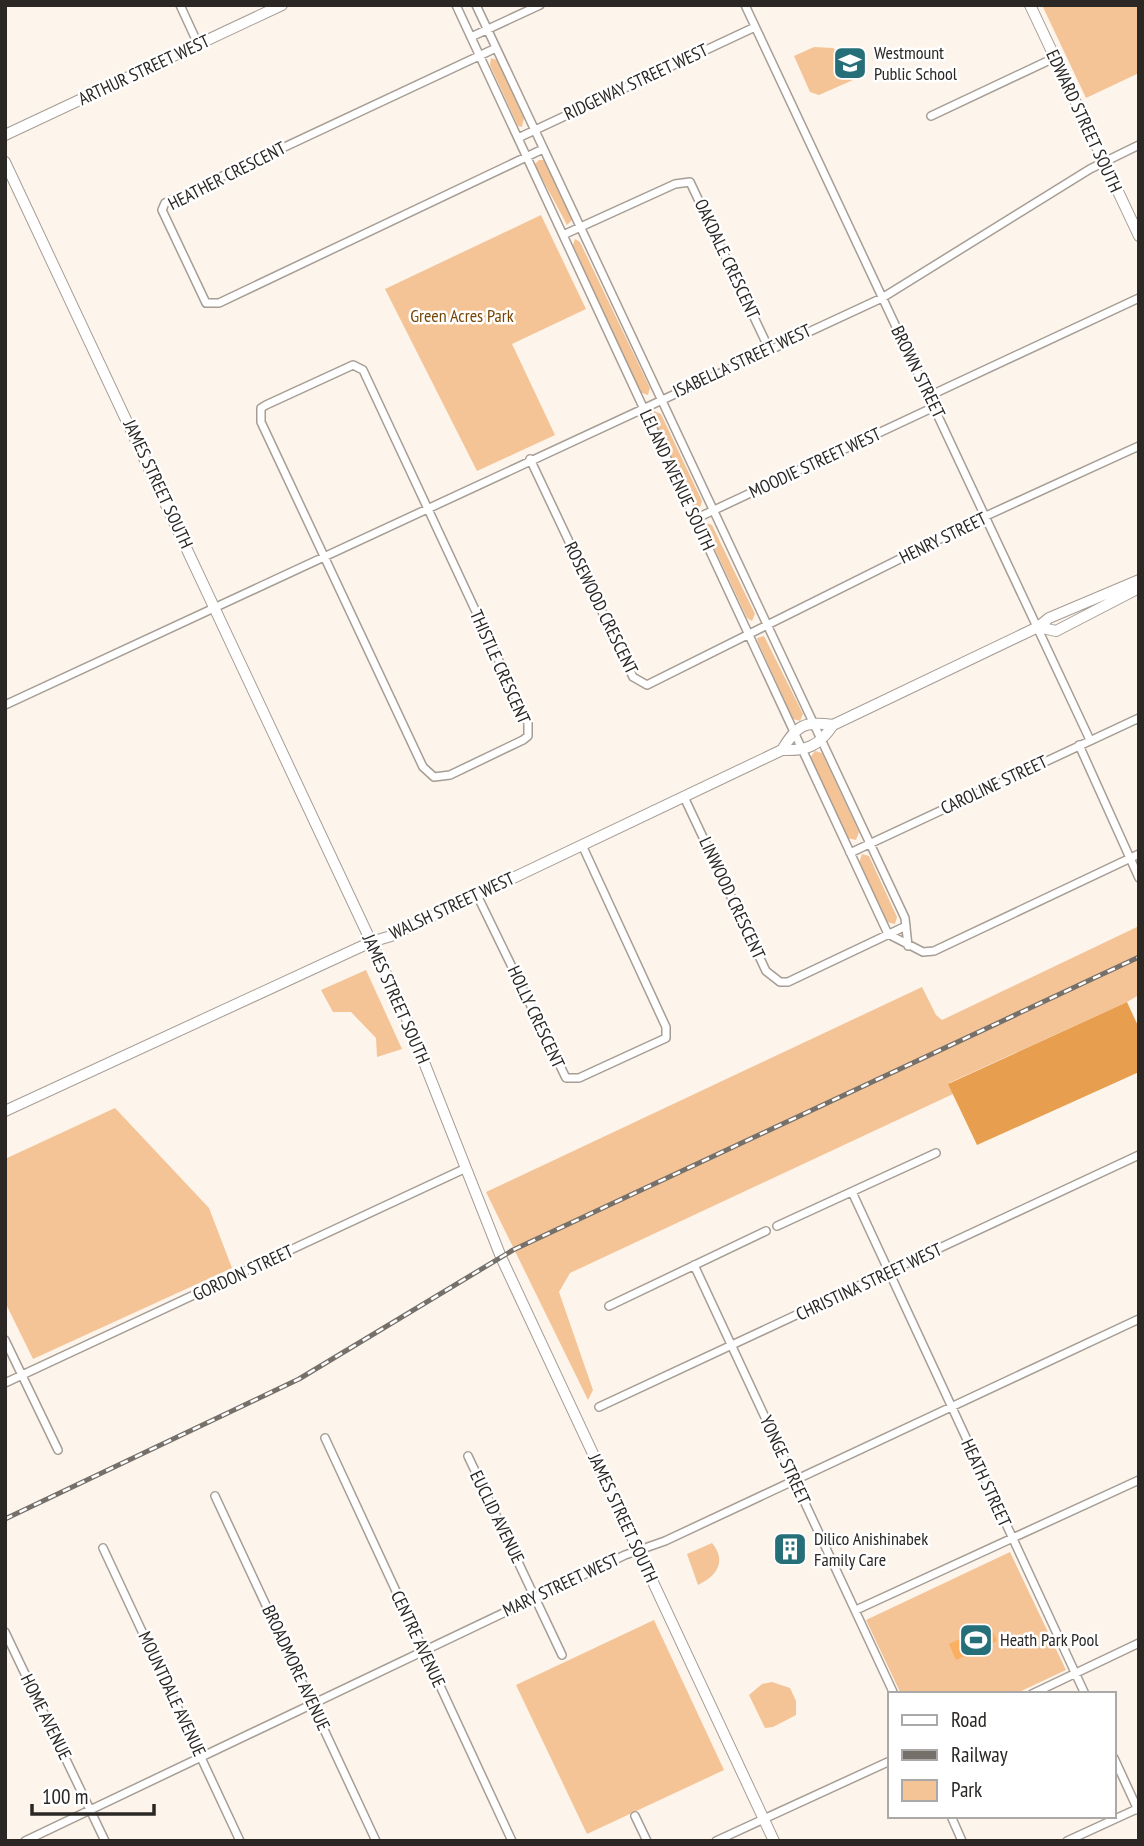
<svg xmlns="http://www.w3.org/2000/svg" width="1144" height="1846" font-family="'PT Sans Narrow',sans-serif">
  <rect width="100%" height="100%" fill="#fdf4eb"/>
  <path fill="#f4c496" d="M1042,5H1139V73L1086,98Z
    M814,47L833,48L843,58L853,80L819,95L810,92L794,56Z
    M491,58L497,60L524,118L522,127L518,126L490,65Z
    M539,160H544L572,220L567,225L537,169L535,164Z
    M541,215L586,309L512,344L555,435L477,471L385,289Z
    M575,239L580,242L650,388L648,395L639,392L573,245Z
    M654,411L661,414L702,501L700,508L693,505L652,417Z
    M707,523L712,525L755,614L752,621L747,618L705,528Z
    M764,636L803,714L800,721L793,719L758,642L757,638Z
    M815,751L822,753L859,832L856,840L847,838L810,758Z
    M862,854L869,856L897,917L895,924L886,922L859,863Z
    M1139,926V995L1127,1002L949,1083L953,1094L570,1273L559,1292L593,1390L588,1400L486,1192L922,987L936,1015L942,1020Z
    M366,970L402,1049L377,1057L376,1038L351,1012H333L321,990Z
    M115,1108L209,1208L232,1268L33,1359L5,1302V1159Z
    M712,1543C727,1561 717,1576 698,1585L687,1554Z
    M1010,1552L1066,1670L1015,1694H901L866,1620Z
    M654,1620L724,1770L587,1834L516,1685Z
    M772,1682L790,1688L796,1701V1715L773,1727L765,1728L749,1695L762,1684Z"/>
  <path fill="#e89e4f" d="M1127,1002L1139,1028V1072L977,1145L948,1084Z"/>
  <path fill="#fbaf61" d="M990,1625L997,1641L956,1660L949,1644Z"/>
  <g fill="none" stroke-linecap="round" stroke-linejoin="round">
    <g stroke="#a69d95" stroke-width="10">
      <path id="street" d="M180,5L198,44
        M456,5L888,934L923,952L934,951L1139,854
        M476,5L905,918L908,946
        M745,5L1090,740
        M471,37L540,5
        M496,48L165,203L162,210L206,303H219L543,149
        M931,116L1054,58
        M518,138L755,27
        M563,235L675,184L690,182L769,349
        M353,365L363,370L528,723V736L523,740L450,775L434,777L423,767L261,422V408L266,405Z
        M929,396L1139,298
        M530,459L633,677L647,685L986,516L1139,446
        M695,519L934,407
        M5,705L882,298L1090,169L1139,145
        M1079,745L1139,878
        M684,797L766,971L780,982H788L906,926
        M850,853L1139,718
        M477,895L566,1078H579L666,1038V1027L582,845
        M852,1192L1085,1694
        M777,1226L936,1153
        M694,1265L894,1694
        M609,1306L766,1231
        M5,1340L58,1450
        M5,1383L464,1169
        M599,1407L1139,1155
        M325,1438L512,1841
        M468,1456L562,1655
        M215,1496L376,1841
        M103,1548L240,1841
        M856,1610L1139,1480
        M5,1632L105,1841
        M1032,1694L1139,1643
        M1114,1758L1138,1810
        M635,1816L647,1841
        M951,1816L962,1841
        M25,1841L625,1555L665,1541L1139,1319
        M716,1841L890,1761
        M1067,1841L1139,1808"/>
    </g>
    <g stroke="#a69d95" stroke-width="12">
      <path id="secondary" d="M1030,5L1139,236
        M5,135L282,5
        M5,162L405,1014L501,1257L774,1841
        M1038,627L1056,631L1139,588
        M833,725L1038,627L1049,618L1139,580
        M5,1111L371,942L391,936L782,750C807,751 819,746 833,725C804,721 797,725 782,750"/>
    </g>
    <use href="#street" stroke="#fff" stroke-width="7"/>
    <use href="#secondary" stroke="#fff" stroke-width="10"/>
    <g stroke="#76706b" stroke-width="5">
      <path id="rail" d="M5,1519L299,1379L513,1250L1139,957"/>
    </g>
    <use href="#rail" stroke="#fff" stroke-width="2.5" stroke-dasharray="8" stroke-linecap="butt"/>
  </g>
  <defs>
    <g id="school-square" transform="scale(1.75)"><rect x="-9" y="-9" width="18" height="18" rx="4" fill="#266f79" stroke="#fff"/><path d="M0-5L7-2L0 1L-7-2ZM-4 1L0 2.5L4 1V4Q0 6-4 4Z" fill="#fff"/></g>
    <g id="building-square" transform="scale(1.75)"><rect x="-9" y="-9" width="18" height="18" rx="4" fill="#266f79" stroke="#fff"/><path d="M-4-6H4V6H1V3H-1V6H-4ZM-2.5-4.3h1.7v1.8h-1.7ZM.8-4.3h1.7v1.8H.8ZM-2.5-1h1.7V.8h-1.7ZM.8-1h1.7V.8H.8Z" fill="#fff"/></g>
    <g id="stadium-square" transform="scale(1.75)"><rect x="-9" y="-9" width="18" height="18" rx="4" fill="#266f79" stroke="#fff"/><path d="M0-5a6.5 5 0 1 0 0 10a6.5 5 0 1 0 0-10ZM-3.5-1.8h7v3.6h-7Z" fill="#fff"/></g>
  </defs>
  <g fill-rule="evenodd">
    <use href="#school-square" x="850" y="63"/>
    <use href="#building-square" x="790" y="1549"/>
    <use href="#stadium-square" x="976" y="1640"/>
  </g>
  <g text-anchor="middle" stroke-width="5" stroke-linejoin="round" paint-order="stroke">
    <g font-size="18" fill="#2a2724" stroke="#fff" text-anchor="start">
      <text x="874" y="59">Westmount<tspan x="874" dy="21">Public School</tspan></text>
      <text x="814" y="1545">Dilico Anishinabek<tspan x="814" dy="21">Family Care</tspan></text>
      <text x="1000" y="1646">Heath Park Pool</text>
    </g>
    <g font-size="18" fill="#2a2724" stroke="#fff">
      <text transform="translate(144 70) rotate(-25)" y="6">ARTHUR STREET WEST</text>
      <text transform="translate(636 82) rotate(-25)" y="6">RIDGEWAY STREET WEST</text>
      <text transform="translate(1084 121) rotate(65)" y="6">EDWARD STREET SOUTH</text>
      <text transform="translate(227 176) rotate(-27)" y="6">HEATHER CRESCENT</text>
      <text transform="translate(727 259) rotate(65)" y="6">OAKDALE CRESCENT</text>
      <text transform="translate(742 361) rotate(-25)" y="6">ISABELLA STREET WEST</text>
      <text transform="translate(918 372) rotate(64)" y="6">BROWN STREET</text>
      <text transform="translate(815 463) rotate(-25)" y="6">MOODIE STREET WEST</text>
      <text transform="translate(677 480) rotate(65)" y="6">LELAND AVENUE SOUTH</text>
      <text transform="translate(158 484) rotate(65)" y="6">JAMES STREET SOUTH</text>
      <text transform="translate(943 538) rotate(-26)" y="6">HENRY STREET</text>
      <text transform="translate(601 608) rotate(64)" y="6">ROSEWOOD CRESCENT</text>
      <text transform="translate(500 667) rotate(66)" y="6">THISTLE CRESCENT</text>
      <text transform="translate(994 785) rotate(-25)" y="6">CAROLINE STREET</text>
      <text transform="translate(732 898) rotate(65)" y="6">LINWOOD CRESCENT</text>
      <text transform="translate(452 906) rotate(-25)" y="6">WALSH STREET WEST</text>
      <text transform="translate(396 999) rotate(66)" y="6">JAMES STREET SOUTH</text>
      <text transform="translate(536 1017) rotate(65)" y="6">HOLLY CRESCENT</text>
      <text transform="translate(243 1273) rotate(-25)" y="6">GORDON STREET</text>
      <text transform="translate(869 1282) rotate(-25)" y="6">CHRISTINA STREET WEST</text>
      <text transform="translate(785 1460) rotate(65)" y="6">YONGE STREET</text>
      <text transform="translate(986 1483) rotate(65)" y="6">HEATH STREET</text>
      <text transform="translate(497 1517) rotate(64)" y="6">EUCLID AVENUE</text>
      <text transform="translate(623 1518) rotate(65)" y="6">JAMES STREET SOUTH</text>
      <text transform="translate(561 1585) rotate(-25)" y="6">MARY STREET WEST</text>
      <text transform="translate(418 1639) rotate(65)" y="6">CENTRE AVENUE</text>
      <text transform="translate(296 1668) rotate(65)" y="6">BROADMORE AVENUE</text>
      <text transform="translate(172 1694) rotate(65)" y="6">MOUNTDALE AVENUE</text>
      <text transform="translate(46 1717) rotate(64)" y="6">HOME AVENUE</text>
    </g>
    <g font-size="18" fill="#764505" stroke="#fff">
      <text x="462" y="322">Green Acres Park</text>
    </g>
  </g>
  <rect width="1144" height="1846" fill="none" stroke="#2a2724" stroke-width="14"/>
  <rect x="888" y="1692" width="228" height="126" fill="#ffffff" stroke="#aaa9a7" stroke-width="2"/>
  <rect x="902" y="1715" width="35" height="10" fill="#ffffff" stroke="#aaa9a7" stroke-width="2"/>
  <text x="951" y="1727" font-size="21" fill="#2a2724">Road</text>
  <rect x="902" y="1750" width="35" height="10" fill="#76706b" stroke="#aaa9a7" stroke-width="2"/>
  <text x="951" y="1762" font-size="21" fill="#2a2724">Railway</text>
  <rect x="902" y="1780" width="35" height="21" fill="#f4c496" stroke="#aaa9a7" stroke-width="2"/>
  <text x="951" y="1797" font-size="21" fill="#2a2724">Park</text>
  <path d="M32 1804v10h122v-10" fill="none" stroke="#2a2724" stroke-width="3.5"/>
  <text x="42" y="1804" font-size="21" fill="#2a2724" stroke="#ffffff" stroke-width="5" paint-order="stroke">100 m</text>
</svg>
